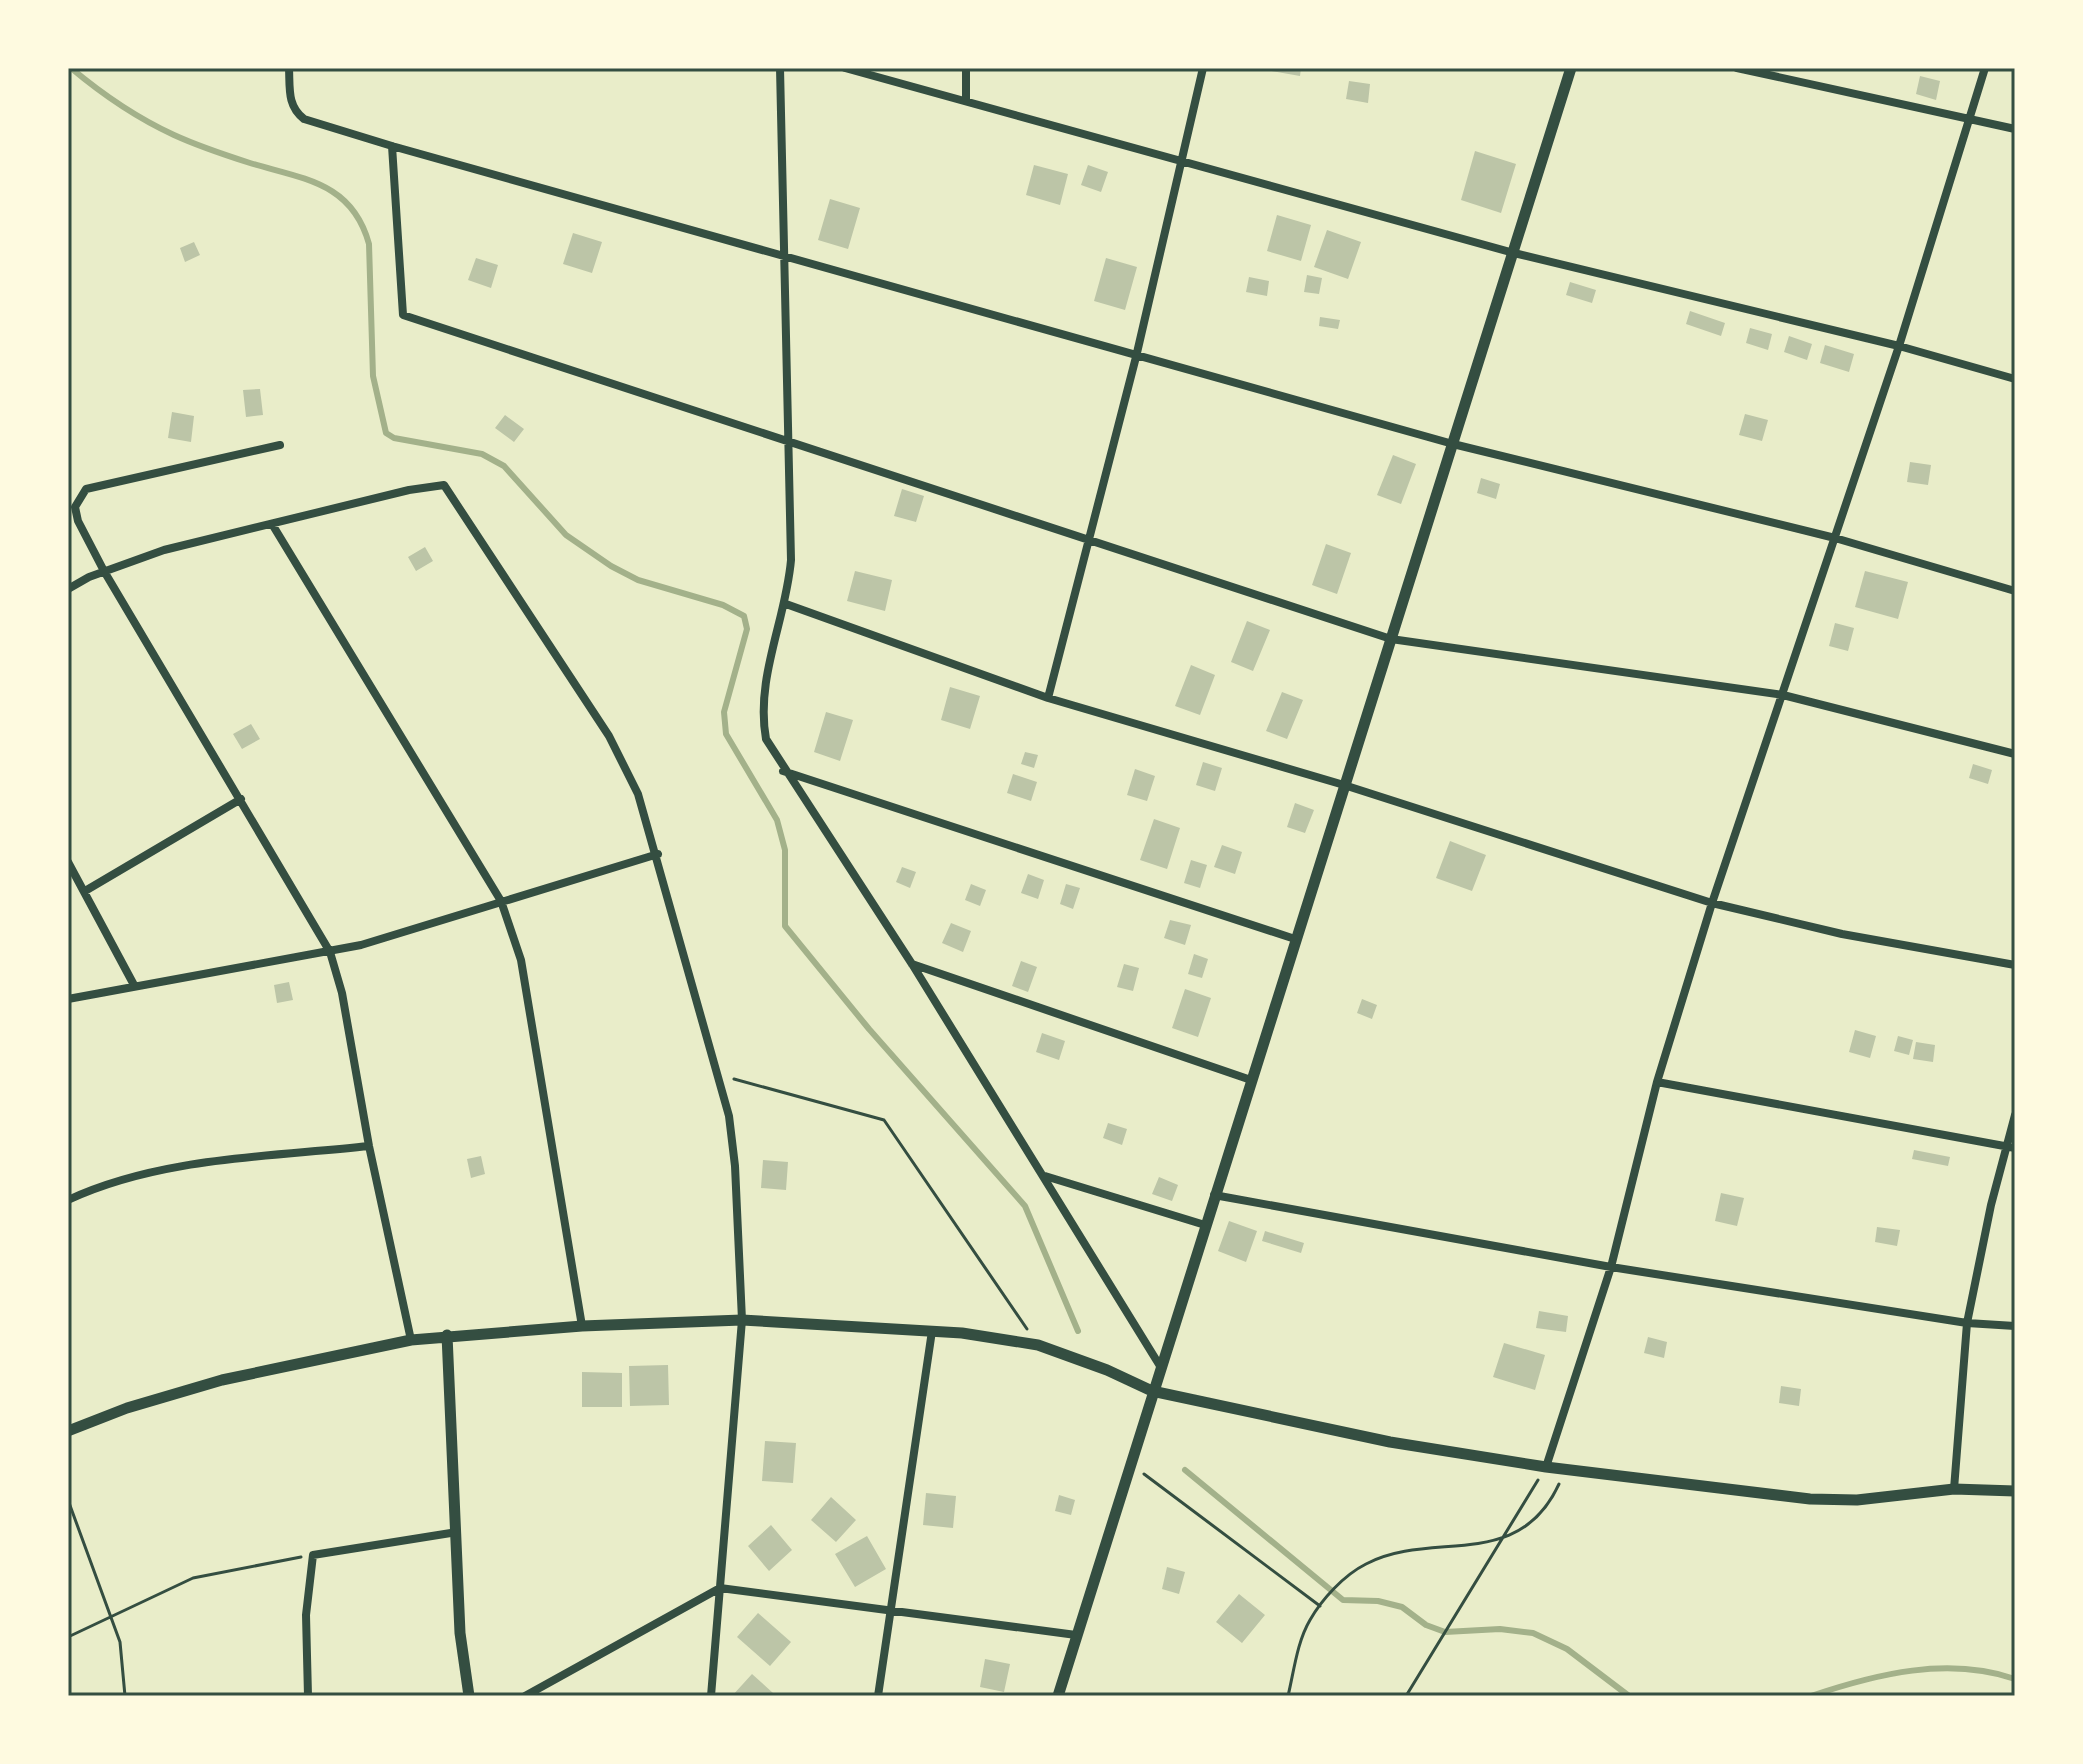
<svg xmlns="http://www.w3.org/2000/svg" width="2083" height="1764" font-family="'Fira Sans Condensed',sans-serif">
  <rect width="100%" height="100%" fill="#e9edc9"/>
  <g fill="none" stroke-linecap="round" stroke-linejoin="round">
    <path stroke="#a3b18a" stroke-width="6" d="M71,68C102,94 137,118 174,135C198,146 225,155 250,163C303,179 352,182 369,244L373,376L386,433L394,438L482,454L504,466L566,535L611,566L638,580L723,605L744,616L747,629L724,712L726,734L777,820L785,850V926L869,1029L1025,1206L1078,1331
      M1185,1470L1343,1600L1378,1601L1402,1607L1426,1625L1445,1632L1500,1629L1533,1633L1567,1649L1629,1696
      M1811,1696C1876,1674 1948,1656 2015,1679"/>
  </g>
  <path fill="#bcc5a7" d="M1255,68H1301L1300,76Z
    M1920,76L1940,81L1936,100L1916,94Z
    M1349,81L1370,84L1368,103L1346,99Z
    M1475,151L1516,164L1501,213L1461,200Z
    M1034,165L1068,174L1060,205L1026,195Z
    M1088,165L1108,172L1101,192L1081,185Z
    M830,199L860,208L848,249L818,240Z
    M1277,215L1311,225L1301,261L1267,251Z
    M1327,230L1361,242L1348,279L1314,267Z
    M573,233L602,242L592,273L563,264Z
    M194,242L200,255L185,262L180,248Z
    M476,258L498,265L491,288L468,280Z
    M1106,258L1137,267L1125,310L1094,301Z
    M1307,275L1322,278L1319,294L1304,292Z
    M1249,277L1269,281L1267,296L1246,292Z
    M1570,282L1596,290L1592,303L1566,295Z
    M1690,311L1725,323L1721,336L1686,324Z
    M1320,317L1340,320L1338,329L1319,326Z
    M1750,328L1772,334L1768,350L1746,343Z
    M1789,336L1812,344L1807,360L1784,352Z
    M1825,345L1854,354L1849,372L1820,363Z
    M260,389L263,415L246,417L243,390Z
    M172,412L194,416L191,442L168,438Z
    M1745,414L1768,420L1762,441L1739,435Z
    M505,415L524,429L514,442L495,428Z
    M1393,455L1416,464L1401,504L1377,495Z
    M1910,462L1931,465L1928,485L1907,482Z
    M1481,478L1500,484L1496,499L1477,493Z
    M902,489L924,496L916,522L894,516Z
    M1326,544L1351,553L1337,594L1312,585Z
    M425,547L433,561L416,571L408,557Z
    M855,571L892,580L885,611L847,601Z
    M1865,571L1908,582L1898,619L1855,607Z
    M1247,621L1270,630L1253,671L1231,662Z
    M1835,623L1854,628L1848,651L1829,646Z
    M1191,665L1215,675L1200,715L1175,706Z
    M950,687L980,696L970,729L941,720Z
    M1282,692L1303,700L1287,739L1266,731Z
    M826,712L853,720L840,761L814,752Z
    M251,724L260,739L242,749L233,734Z
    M1025,752L1038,755L1034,768L1021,764Z
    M1203,762L1222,768L1215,791L1196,785Z
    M1973,764L1992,770L1988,784L1969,778Z
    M1135,769L1155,776L1147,801L1127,795Z
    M1013,774L1037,782L1031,801L1007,793Z
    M1295,803L1314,810L1305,833L1287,827Z
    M1154,819L1180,828L1167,869L1140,860Z
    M1450,841L1486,855L1472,891L1436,878Z
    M1222,845L1242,852L1235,874L1214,867Z
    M1191,860L1207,865L1200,888L1184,883Z
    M902,867L916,872L910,888L896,882Z
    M1028,874L1044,880L1038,899L1021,893Z
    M971,884L986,890L980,906L965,900Z
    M1066,884L1080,888L1073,909L1060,904Z
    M1170,920L1191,925L1185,945L1164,938Z
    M951,923L971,931L963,952L942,943Z
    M1194,954L1208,959L1202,978L1188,974Z
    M1021,961L1037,967L1028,992L1012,986Z
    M1124,964L1139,968L1133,991L1117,987Z
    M289,982L293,1000L277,1003L274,985Z
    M1185,989L1211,998L1198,1037L1172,1028Z
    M1362,999L1377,1005L1372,1019L1357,1013Z
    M1855,1030L1876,1036L1870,1058L1849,1052Z
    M1042,1033L1065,1041L1059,1060L1036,1052Z
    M1898,1036L1913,1040L1909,1055L1894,1051Z
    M1916,1042L1935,1045L1933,1062L1913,1059Z
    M1108,1123L1127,1129L1122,1145L1103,1138Z
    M1914,1150L1950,1157L1948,1166L1912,1159Z
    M481,1156L485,1174L471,1178L467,1159Z
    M763,1160L788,1162L786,1190L761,1188Z
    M1159,1177L1178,1185L1172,1201L1152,1194Z
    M1721,1193L1744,1198L1737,1226L1715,1221Z
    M1229,1221L1257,1231L1246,1262L1218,1251Z
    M1877,1227L1900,1230L1897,1246L1875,1242Z
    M1265,1231L1304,1243L1301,1253L1262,1241Z
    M1539,1311L1568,1316L1566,1332L1536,1328Z
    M1648,1337L1667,1342L1664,1358L1644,1353Z
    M1504,1343L1545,1355L1535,1390L1493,1377Z
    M668,1365L669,1405L630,1406L629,1366Z
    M582,1372L622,1373V1407H582Z
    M1781,1386L1801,1389L1799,1406L1779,1403Z
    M765,1441L796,1443L793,1483L762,1481Z
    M926,1493L956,1496L953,1528L923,1525Z
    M1059,1495L1075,1500L1071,1515L1055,1511Z
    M831,1497L856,1520L836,1542L811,1520Z
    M771,1525L792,1550L769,1571L748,1546Z
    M867,1536L886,1569L855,1587L835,1554Z
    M1167,1567L1185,1572L1179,1594L1162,1589Z
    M1239,1594L1265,1615L1242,1643L1216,1622Z
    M758,1613L791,1642L770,1666L737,1637Z
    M985,1659L1010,1664L1004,1692L980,1687Z
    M752,1674L773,1693L732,1696Z"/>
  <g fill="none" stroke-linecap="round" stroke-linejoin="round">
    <path stroke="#344e41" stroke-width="3" d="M734,1079L884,1120L1027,1329
      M1144,1474L1320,1606
      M68,1500L120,1642L125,1696
      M68,1637L193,1578L301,1557
      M1288,1696C1294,1671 1297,1642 1310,1620C1322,1599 1344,1575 1366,1564C1433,1529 1518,1573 1559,1484
      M1406,1696L1538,1480"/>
    <path stroke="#344e41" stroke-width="8" d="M289,68C290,88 287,106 304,119L392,146L1453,444L1835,538L2015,591
      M780,68L791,560C786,620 755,678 766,739L912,964L1160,1366
      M845,68L1514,253L1899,346L2015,379
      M1737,68L2015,129
      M966,99V68
      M392,146L403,315L1391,639L1783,695L2015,754
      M280,445L86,489L75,507L78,521L104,571L330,952L342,993L369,1146L411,1340
      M272,524L501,901L521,960L582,1326
      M68,589L89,577L164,550L409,490L444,485L609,736L638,794L729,1116L735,1166L742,1320L711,1696
      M786,604L1048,698L1344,785L1712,903L1842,934L2015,965
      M1048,698L1136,357L1203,68
      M783,771L1295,939
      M68,862L134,985
      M85,891L241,799
      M912,964L1251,1080
      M68,999L361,945L658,854
      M1657,1082L2015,1148
      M1045,1176L1205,1225
      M1214,1195L1611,1267L1967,1323L2015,1326
      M68,1200C160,1157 270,1157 369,1146
      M1546,1467L1611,1267L1657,1082L1712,903L1899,346L1985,68
      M1954,1489L1967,1323L1991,1205L2015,1115
      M308,1696L306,1615L313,1555L457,1532
      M525,1696L720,1588L1076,1635
      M878,1696L932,1331"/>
    <path stroke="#344e41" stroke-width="11" d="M447,1335L460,1633L469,1696
      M68,1431L127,1408L222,1380L411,1340L582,1326L742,1320L962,1333L1038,1345L1107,1370L1152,1391L1390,1442L1546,1467L1810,1499L1857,1500L1954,1489L2015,1491
      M1058,1696L1571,68"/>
  </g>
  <rect width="2083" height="1764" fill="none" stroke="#fefae0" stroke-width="140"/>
  <rect x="70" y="70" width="1943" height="1624" fill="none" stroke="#344e41" stroke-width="3"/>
</svg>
